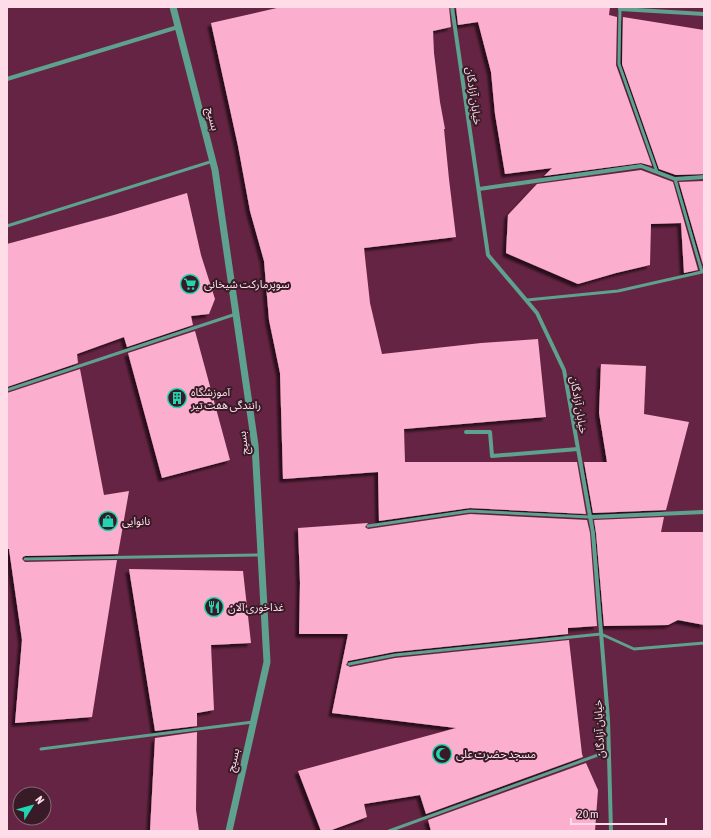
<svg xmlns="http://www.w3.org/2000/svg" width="711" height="838" font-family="'Asap Condensed','Noto Sans Arabic',sans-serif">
  <defs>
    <filter id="shadow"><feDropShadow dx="-3.5" dy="3.5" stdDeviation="1" flood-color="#0009"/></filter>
  </defs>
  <rect width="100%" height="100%" fill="#652443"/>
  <path fill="#fcaece" filter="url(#shadow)" d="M281,7H449L451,27L433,31L434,53L440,102L445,129H444L449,179L456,237L364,248L370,303L382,354L481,343L538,339L546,417L404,429L405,462H577L586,514L470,508L379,521L378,472L283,479L280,373L269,320L264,261L250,211L238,146L211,23Z
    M456,7H610L609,15L617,17L616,65L652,166L641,163L544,176L552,168L505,174L495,114L491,72L478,22L458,25Z
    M623,17L704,30V174L676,175L659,169L622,64Z
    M641,170L673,182L698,270L684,273L681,223L651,224L650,265L616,273L578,284L506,253L508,215L537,184Z
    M704,181V268L679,182Z
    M187,193L201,255L215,299L209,314L191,316L193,325L127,347L124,337L77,354L78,363L7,387V244L114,215Z
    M195,331L230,460L162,478L128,353Z
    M601,364L646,366L644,414L689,422L666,510L593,513L584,462H607L599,413Z
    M80,369L104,495L129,491L118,554L25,556L23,557L22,559L25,562L117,560L92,717L15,723L22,640L9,549H7V393Z
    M470,514L587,520L590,533L597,626L568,628V634L394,652L348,661L346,665L350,667L395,658L569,640L582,754L583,757L426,814L420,795L364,804L367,817L329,831H321L298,771L456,728L332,713L348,634H299L300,583L298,528L368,523L365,527L368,529Z
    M664,517L661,532H704V625L678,620L668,625L604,626L596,533L594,520Z
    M129,569L243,571L251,643L211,645L214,710L197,713V726L155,731Z
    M197,732L196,810L199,831H150L155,738Z
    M586,763L598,790L595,831H431L428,820Z"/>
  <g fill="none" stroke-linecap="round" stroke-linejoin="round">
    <path stroke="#5ea18e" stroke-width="3" d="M620,7L619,64L657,172
      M7,226L213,161
      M527,300L618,291L702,272L675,179
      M7,390L236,314
      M368,526L470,511L590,517
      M25,559L261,555
      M349,664L395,655L601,634L634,649L704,643
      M41,749L253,722
      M389,831L609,751"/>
    <path stroke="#5ea18e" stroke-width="4" d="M452,7L488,255L537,313L564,370L593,533L608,719L611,831
      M620,9L704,14
      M7,79L178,27
      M479,189L641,166L675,179L704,177
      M466,432H490L492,456L578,449
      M590,517L704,512"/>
    <path stroke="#5ea18e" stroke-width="7" d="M173,7L215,170L255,445L267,662L229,831"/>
  </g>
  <defs>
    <g id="supermarket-ring" transform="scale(1)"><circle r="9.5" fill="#381b27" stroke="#20d5b0" stroke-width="1.5"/><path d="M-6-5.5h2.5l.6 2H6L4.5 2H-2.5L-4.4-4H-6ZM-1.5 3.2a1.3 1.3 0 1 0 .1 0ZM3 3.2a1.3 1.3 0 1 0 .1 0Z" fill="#20d5b0"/></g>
    <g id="building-ring" transform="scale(1)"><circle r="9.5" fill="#381b27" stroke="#20d5b0" stroke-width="1.5"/><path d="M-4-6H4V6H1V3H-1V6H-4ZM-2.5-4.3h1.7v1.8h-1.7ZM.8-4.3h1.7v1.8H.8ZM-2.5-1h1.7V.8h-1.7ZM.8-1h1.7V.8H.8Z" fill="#20d5b0"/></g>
    <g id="shop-ring" transform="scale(1)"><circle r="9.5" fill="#381b27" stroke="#20d5b0" stroke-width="1.5"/><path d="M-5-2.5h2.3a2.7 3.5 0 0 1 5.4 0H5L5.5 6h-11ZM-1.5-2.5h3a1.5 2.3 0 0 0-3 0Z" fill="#20d5b0"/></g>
    <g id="restaurant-ring" transform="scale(1)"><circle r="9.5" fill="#381b27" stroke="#20d5b0" stroke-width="1.5"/><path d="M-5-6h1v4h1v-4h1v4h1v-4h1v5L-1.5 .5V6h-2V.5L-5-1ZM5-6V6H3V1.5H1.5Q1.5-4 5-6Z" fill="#20d5b0"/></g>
    <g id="mosque-ring" transform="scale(1)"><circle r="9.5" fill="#381b27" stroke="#20d5b0" stroke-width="1.5"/><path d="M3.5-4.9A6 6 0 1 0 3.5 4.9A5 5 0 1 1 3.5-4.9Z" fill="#20d5b0"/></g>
  </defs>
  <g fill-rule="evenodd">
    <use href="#supermarket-ring" x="190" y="284"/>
    <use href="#building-ring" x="177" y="398"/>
    <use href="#shop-ring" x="108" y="521"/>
    <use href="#restaurant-ring" x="214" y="607"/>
    <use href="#mosque-ring" x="442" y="754"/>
  </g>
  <g text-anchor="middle" stroke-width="4" stroke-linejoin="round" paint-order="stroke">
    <g font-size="11" fill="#fedde9" stroke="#381b27">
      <text transform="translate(474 96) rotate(82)" y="4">خیابان آزادگان</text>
      <text transform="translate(213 119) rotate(76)" y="4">بسیج</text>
      <text transform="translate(579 405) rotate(80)" y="4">خیابان آزادگان</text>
      <text transform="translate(243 443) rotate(-97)" y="4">بسیج</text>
      <text transform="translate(599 729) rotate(-93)" y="4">خیابان آزادگان</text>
      <text transform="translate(233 760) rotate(-77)" y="4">بسیج</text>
    </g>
    <g font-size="11" fill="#fedde9" stroke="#381b27" text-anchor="start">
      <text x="204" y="288">سوپرمارکت شیخانی</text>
      <text x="191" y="396">آموزشگاه<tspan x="191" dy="13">رانندگی هفت تیر</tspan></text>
      <text x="122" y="525">نانوایی</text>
      <text x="228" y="611">غذاخوری آلان</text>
      <text x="456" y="758">مسجد حضرت علی</text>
    </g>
  </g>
  <rect width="711" height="838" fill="none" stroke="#fedde9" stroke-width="16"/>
  <g transform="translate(32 806) rotate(53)"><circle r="19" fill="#381b27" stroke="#876975"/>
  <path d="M0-3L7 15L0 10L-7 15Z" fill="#20d5b0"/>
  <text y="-6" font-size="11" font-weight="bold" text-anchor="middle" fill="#fedde9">N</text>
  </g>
  <path d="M571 818v6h95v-6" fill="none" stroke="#fedde9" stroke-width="2"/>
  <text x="577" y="818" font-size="12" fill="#fedde9" stroke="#381b27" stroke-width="3" paint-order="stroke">20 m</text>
</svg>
